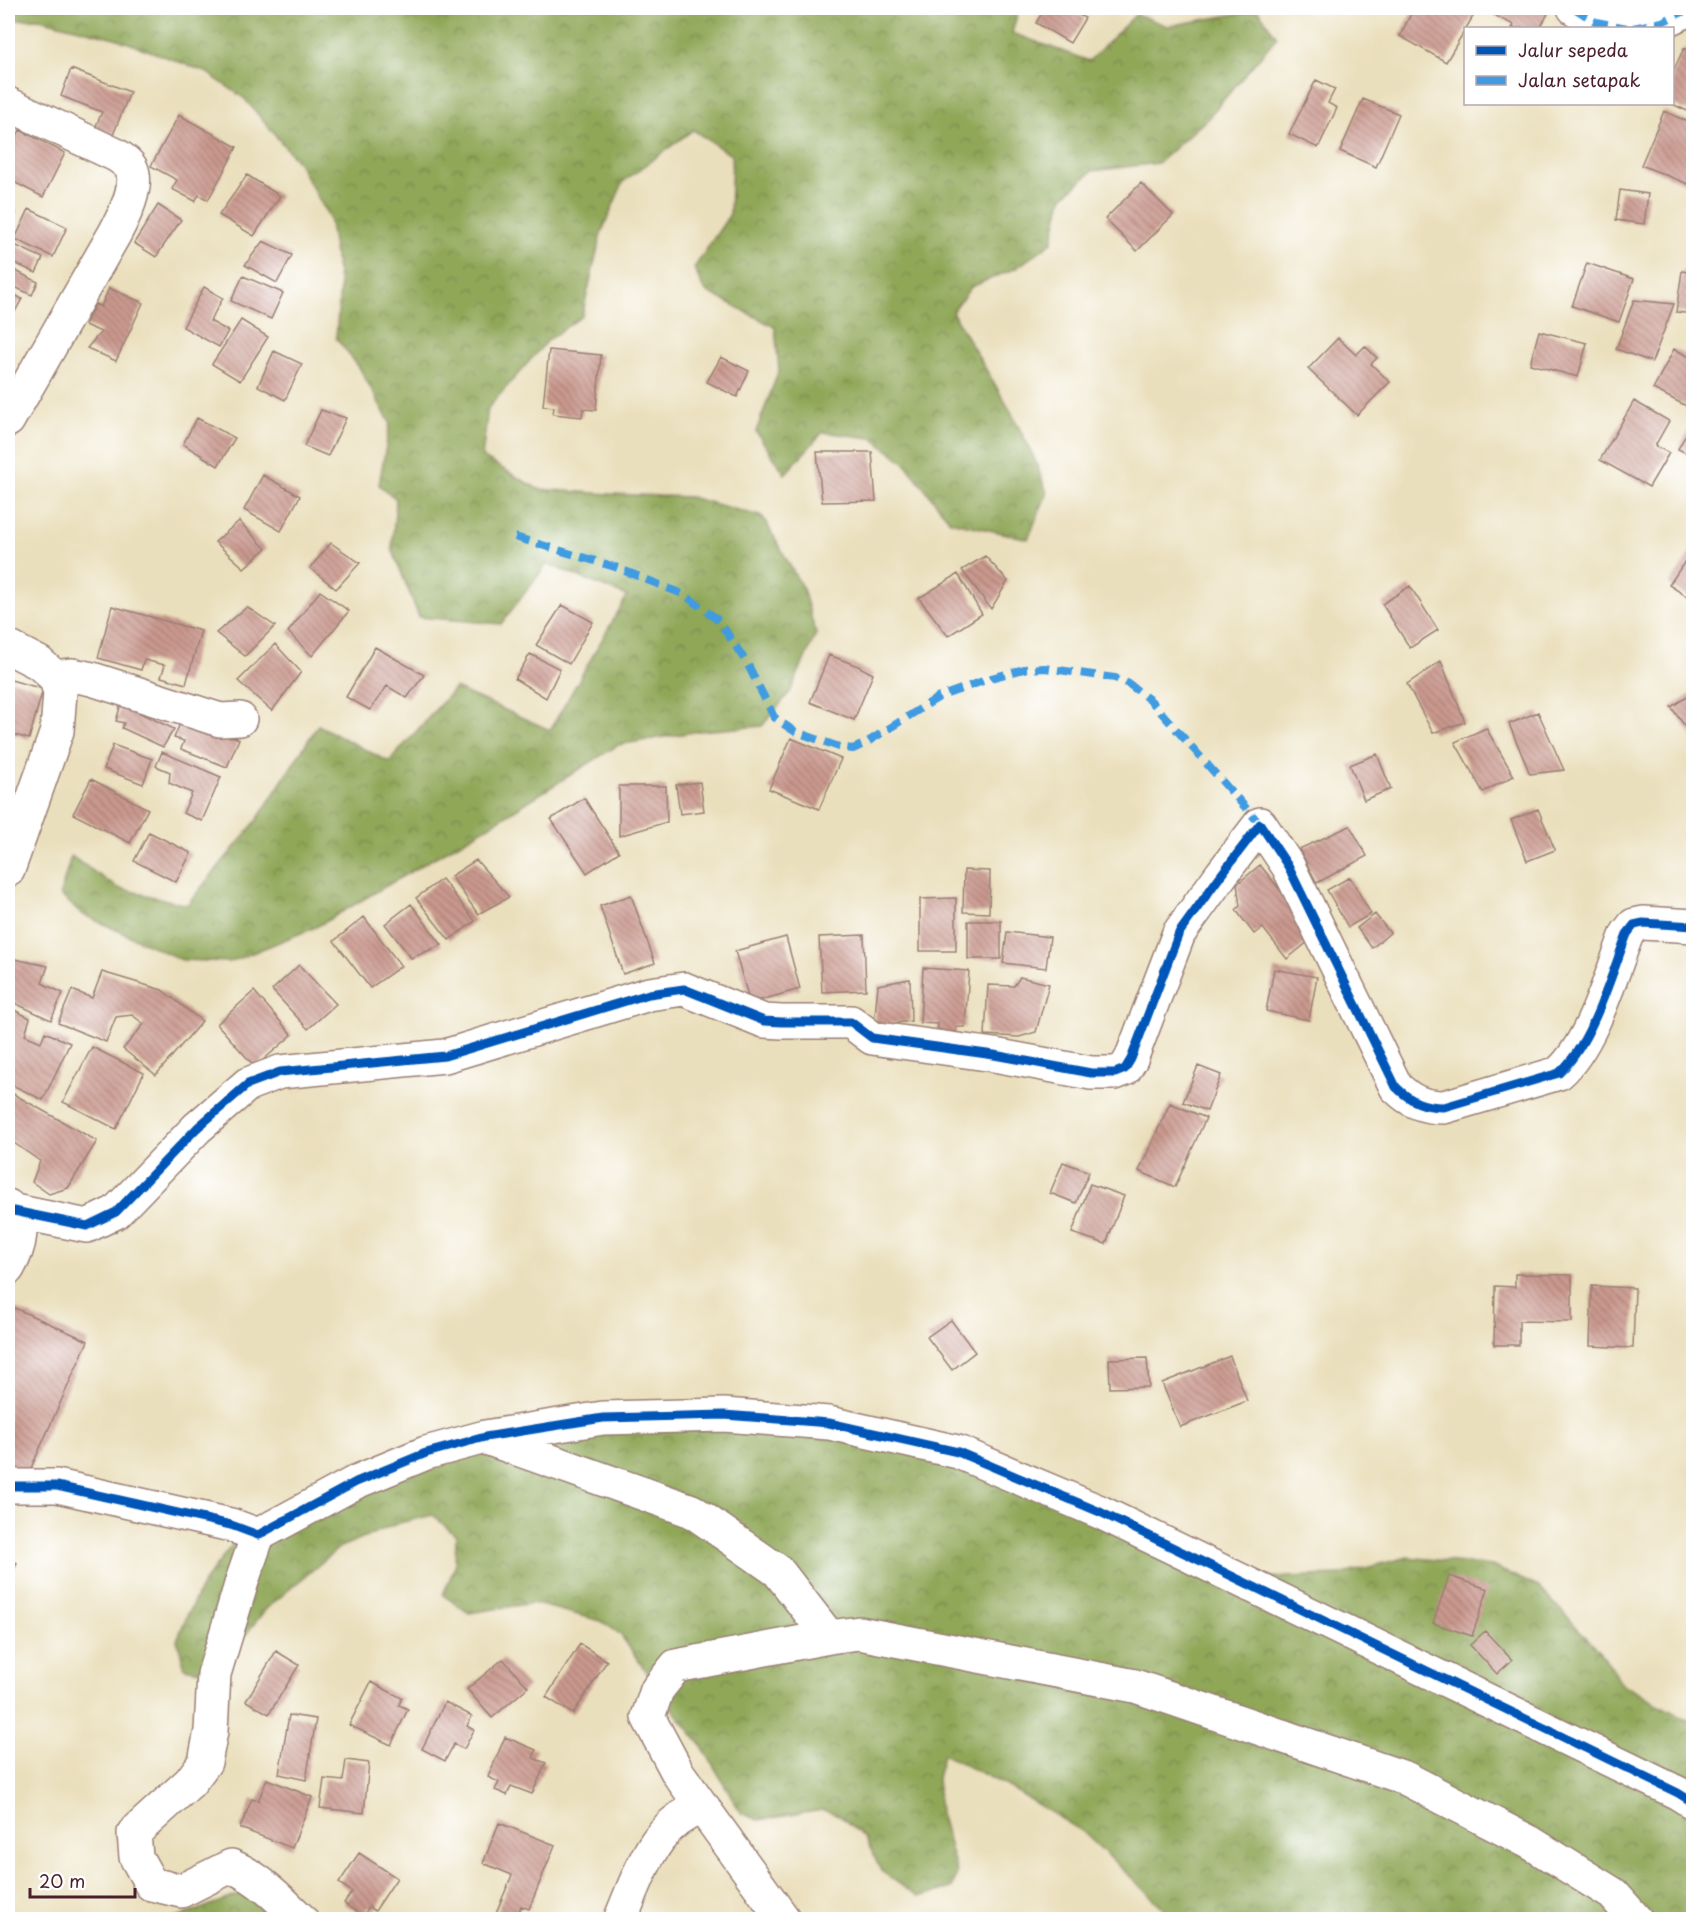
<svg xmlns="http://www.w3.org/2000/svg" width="1701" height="1927" font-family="'Playpen Sans',sans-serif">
	<defs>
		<pattern id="forest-crowns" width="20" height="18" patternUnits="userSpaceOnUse" patternTransform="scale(1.5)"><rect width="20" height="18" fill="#90a759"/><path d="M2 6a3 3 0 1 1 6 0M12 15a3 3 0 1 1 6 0" fill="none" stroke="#78874a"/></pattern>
		<pattern id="building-back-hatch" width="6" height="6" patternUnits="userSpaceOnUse" patternTransform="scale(1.5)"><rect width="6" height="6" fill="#ca998e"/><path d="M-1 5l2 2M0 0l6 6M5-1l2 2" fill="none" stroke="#a67c74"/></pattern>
	</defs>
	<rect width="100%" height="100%" fill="#fff"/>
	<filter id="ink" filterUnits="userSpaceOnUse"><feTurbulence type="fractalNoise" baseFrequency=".0167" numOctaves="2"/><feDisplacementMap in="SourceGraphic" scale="12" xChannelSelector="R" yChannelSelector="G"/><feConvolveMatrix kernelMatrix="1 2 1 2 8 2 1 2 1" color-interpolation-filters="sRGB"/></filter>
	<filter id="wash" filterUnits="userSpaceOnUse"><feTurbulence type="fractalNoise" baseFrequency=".008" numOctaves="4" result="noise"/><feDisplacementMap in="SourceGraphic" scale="24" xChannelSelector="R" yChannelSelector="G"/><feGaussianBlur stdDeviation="1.35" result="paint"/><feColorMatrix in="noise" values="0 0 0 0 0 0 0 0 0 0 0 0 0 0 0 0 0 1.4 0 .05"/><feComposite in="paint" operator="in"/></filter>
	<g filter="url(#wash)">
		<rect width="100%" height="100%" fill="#eadfbc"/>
		<path fill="url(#forest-crowns)" stroke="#6d6342" stroke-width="1.5" d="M8,8H1019L1012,33L1089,61L1136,14L1168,26L1258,10L1277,37L1208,118L1158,163L1092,171L1062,198L1052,242L1016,268L971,287L952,312L1010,410L1033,455L1047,493L1028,539L950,521L904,462L872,438L823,432L785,474L756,432L779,370L775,327L704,290L694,268L730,214L732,156L693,130L623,182L601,234L582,316L548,340L488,408L482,457L538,489L609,494L690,497L763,517L803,589L816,634L790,692L762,726L699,731L618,745L492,824L316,927L230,962L182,960L84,915L60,895L71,856L118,888L187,905L257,820L318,725L389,762L455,688L550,730L627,596L547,564L501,624L419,617L392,549L396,499L379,485L390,423L359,367L336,338L340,287L329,217L297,161L245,99L206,72L115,38L39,19L8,20Z
			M850,1415L1259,1578L1339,1575L1408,1557L1492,1566L1539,1587L1604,1656L1622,1684L1685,1719L1693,1721V1919H1175L1082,1831L1007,1786L943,1754L937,1778L940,1813L957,1873L952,1888L918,1897L881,1871L866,1839L839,1815L823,1810L758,1820L741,1813L702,1746L673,1710L620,1634L601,1621L533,1603L469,1613L443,1595L455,1566L456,1536L433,1515L399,1523L340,1547L266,1609L214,1674L185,1668L177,1640L189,1611L204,1582L251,1520L415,1448Z
			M264,1885L281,1888L322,1919L171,1920Z"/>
		<g id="blocks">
			<path fill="url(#building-back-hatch)" d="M1045,8H1065L1085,18L1070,43L1036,23Z
				M1414,8H1478L1446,62L1400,36Z
				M1493,8H1551L1540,28H1512L1514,25L1490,13Z
				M1684,48L1694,53V114L1672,104V74Z
				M71,69L130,92L113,135L95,128L102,112L61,96Z
				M1316,80L1335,89L1328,103L1337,108L1318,148L1289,134Z
				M1363,99L1399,114L1376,167L1340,151Z
				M1664,111L1693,124L1689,135L1694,137V173L1688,184L1641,165Z
				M179,115L237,147L208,200L199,195L195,201L172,189L177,180L151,166Z
				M20,130L65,153L43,197L8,179V154Z
				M247,175L280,196L254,236L219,215Z
				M1141,183L1173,215L1137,251L1105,219Z
				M1620,190L1648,194L1644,224L1616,220Z
				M158,205L181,220L156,257L134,243Z
				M8,208L16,213L8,227Z
				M29,209L67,227L53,257L15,239Z
				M263,241L292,255L277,283L245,265Z
				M10,243L43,258L36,273L8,260V249Z
				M1587,263L1634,279L1619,322L1572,306Z
				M8,267L38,282L32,295L8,284Z
				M1682,271L1694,273V314L1676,312Z
				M243,276L283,293L271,319L231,301Z
				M204,287L223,298L210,321L228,331L219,347L183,327Z
				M109,288L143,303L116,361L87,348L101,332L85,325L95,304L101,307Z
				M8,291L22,299L8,324Z
				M1634,300L1674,304L1652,362L1616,349Z
				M241,320L268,337L240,381L212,364Z
				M1539,331L1587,343L1578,377L1530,364Z
				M1338,338L1356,355L1365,346L1377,358L1371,364L1390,382L1357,415L1308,369Z
				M1674,349L1694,359V410L1653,389Z
				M549,350L601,355L596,410L583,409L582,417L553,414L554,407L543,406Z
				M274,351L302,364L285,400L258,386Z
				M721,357L749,371L737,397L707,382Z
				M1634,401L1669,421L1655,446L1669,453L1649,487L1600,460Z
				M321,410L346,418L328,456L304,446Z
				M197,418L235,438L218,466L183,444Z
				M1694,420V457L1678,449Z
				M817,452H872L876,501L822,502Z
				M263,475L300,496L281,531L244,510Z
				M239,521L266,549L244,568L215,542Z
				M331,543L360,563L336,589L310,568Z
				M1694,548V601L1669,585Z
				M985,556L1008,581L991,609L962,570Z
				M958,574L982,614L948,636L919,598Z
				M1410,586L1438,630L1410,648L1382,604Z
				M320,591L349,611L312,656L288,632Z
				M562,605L593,622L569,664L536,645Z
				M112,606L201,631L186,684L161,677L165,665L144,660L141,670L98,658Z
				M247,607L275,626L245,656L216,633Z
				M275,644L301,672L272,711L238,681Z
				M375,647L424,675L407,698L387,686L370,710L346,697Z
				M530,654L560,669L546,698L515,679Z
				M829,655L858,666L873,674L854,720L810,702Z
				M1441,661L1465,722L1433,733L1407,684Z
				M11,680L43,689L29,739L8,733V690Z
				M1694,692V739L1671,707Z
				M121,704L174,729L163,747L122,728L124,723L116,721Z
				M1538,712L1564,770L1530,774L1509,724Z
				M183,716L239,739L227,767L181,749L184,741L174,738Z
				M1486,728L1514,776L1483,792L1455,742Z
				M791,738L841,759L819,809L769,789Z
				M113,745L152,759L143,784L104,769Z
				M162,752L221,777L202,821L183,813L192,793L169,783L170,772L156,766Z
				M1377,754L1391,789L1364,800L1350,765Z
				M91,779L148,809L130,843L73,814Z
				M700,782L704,811L680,814L676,785Z
				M619,786H666L667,822L619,836Z
				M584,798L619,852L587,873L551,819Z
				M1538,809L1555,850L1527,861L1511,820Z
				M1350,826L1367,856L1317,883L1299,849Z
				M149,832L191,853L176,882L134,861Z
				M476,860L509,897L478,914L451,876Z
				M1260,865L1311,928L1310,940L1287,959L1263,928L1254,934L1236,910L1240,906L1237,884Z
				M964,870L990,871L989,913L963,912Z
				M1350,877L1371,914L1348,927L1327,890Z
				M442,879L475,921L449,940L416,898Z
				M631,895L655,963L623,974L600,906Z
				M956,898V951H920V899Z
				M411,904L442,945L411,958L385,924Z
				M1375,914L1390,933L1372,948L1357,928Z
				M364,917L401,966L370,988L334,941Z
				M968,921H1001V959H968Z
				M1007,932L1050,937L1046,968L1003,963Z
				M864,935L866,990L822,992L819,937Z
				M786,937L800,989L750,1003L735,951Z
				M10,958L48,966L42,983L63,993L51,1020L8,1000V963Z
				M299,965L336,1004L308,1029L272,990Z
				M923,968L969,971L965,1027H956V1038L937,1036L938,1024L920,1023Z
				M1274,969L1317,977L1309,1020L1266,1011Z
				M102,972L162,990L202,1021L156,1075L123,1049L144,1024L132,1015L116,1017L106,1042L58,1023L72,990L92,998Z
				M1020,977L1049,984L1036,1032L1019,1037L985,1035L988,985L1014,986Z
				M910,979L911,1021L874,1026L878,985Z
				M254,991L292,1035L255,1067L217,1024Z
				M8,1007L30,1018L25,1035L41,1042L45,1032L70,1043L43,1100L8,1083Z
				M92,1047L144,1073L116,1129L63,1102Z
				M1198,1066L1221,1075L1207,1111L1183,1102Z
				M8,1091L97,1141L68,1188L49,1194L32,1182L40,1161L11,1141L8,1146Z
				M1170,1103L1206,1118L1175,1187L1139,1171Z
				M1063,1162L1089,1172L1076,1203L1050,1193Z
				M1090,1184L1124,1196L1106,1244L1072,1233Z
				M1515,1274L1572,1275V1322L1519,1321V1345H1494L1495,1286L1515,1287Z
				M1592,1286L1635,1288L1633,1348L1590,1346Z
				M8,1305L88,1341L27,1477L8,1468Z
				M951,1320L975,1352L952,1370L927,1337Z
				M1230,1356L1247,1401L1180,1427L1162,1383Z
				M1147,1358L1149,1387L1110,1388L1109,1359Z
				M8,1558L17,1563L8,1582Z
				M1449,1576L1488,1589L1472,1636L1433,1623Z
				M1485,1631L1512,1660L1497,1674L1470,1645Z
				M580,1644L607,1661L573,1714L546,1697Z
				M276,1651L299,1665L269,1714L246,1701Z
				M503,1659L528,1687L492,1718L467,1689Z
				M371,1682L402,1698L399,1705L408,1709L391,1745L349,1725Z
				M445,1702L472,1716L467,1726L474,1730L464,1749L454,1744L445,1761L422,1749Z
				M289,1715L316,1719L306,1780L279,1774Z
				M505,1737L536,1750L533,1758L546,1763L532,1794L511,1786L507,1795L495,1790L499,1782L488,1777Z
				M346,1760L369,1763L364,1813L320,1808L324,1779L343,1781Z
				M267,1779L312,1797L292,1848L240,1828L252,1799L258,1801Z
				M499,1823L555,1845L529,1909L521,1906L516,1920L494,1918L512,1875L483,1863Z
				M359,1853L397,1878L375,1911L369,1907L363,1916L344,1903L352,1892L339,1883Z"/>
		</g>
	</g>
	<g filter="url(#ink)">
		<use href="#blocks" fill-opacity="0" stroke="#9a7f74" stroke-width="1.5"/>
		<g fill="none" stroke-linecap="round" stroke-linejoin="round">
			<g stroke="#9a7f74" stroke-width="36">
				<path id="street" d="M1574,8L1596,22L1627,28
					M1633,28L1662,22L1691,8
					M8,104L116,155C121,158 128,163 131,168C140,185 123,218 115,233L8,420
					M8,647L39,663L55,677L60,692L57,731L8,870
					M55,677L72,675L92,679L220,720L240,719
					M8,1206C28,1222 19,1249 8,1268
					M14,1211L87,1226L116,1212L197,1128L248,1084L280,1072L445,1056L649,994L684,989L764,1021L782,1022H851L872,1038L994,1055L1091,1073H1115L1125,1069L1131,1059L1179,933L1221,875L1260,824L1288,866L1396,1087C1411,1102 1424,1107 1444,1107L1559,1073C1592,1044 1611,975 1627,934L1634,925L1643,923L1694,926
					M489,1439L692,1511L778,1571L829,1637
					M8,1486H57L231,1525L258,1535L356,1482L426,1453L485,1437L603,1418L724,1415L829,1423L958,1452L1100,1512L1678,1793L1694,1803
					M258,1535L243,1578L214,1674L211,1731L205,1762L190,1782L134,1833L136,1857L151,1884L181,1891L231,1866C258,1877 281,1900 301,1920
					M620,1920C636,1884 650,1833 687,1814C692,1811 699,1810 704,1808
					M784,1920L678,1773L648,1717L657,1690L676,1666L829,1637L859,1633L1135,1686L1405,1778L1531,1843L1613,1894L1636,1920"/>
			</g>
			<use href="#street" stroke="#fff" stroke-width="33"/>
			<path stroke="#409be1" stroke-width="8" stroke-dasharray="15 8" stroke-linecap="butt" d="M1574,8L1596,22L1627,28
				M1633,28L1662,22L1691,8
				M515,537L615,567L685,595L719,621L748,665L774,717L782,723L794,731L839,747L853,749L866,743L939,697L991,678L1024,669L1045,668L1115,678L1129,684L1151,701L1260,824"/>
			<g stroke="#fff" stroke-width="13">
				<path id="cycleway" d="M14,1211L87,1226L116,1212L197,1128L248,1084L280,1072L445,1056L649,994L684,989L764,1021L782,1022H851L872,1038L994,1055L1091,1073H1115L1125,1069L1131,1059L1179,933L1221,875L1260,824L1288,866L1396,1087C1411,1102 1424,1107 1444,1107L1559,1073C1592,1044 1611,975 1627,934L1634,925L1643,923L1694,926
					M8,1486H57L231,1525L258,1535L356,1482L426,1453L485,1437L603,1418L724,1415L829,1423L958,1452L1100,1512L1678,1793L1694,1803"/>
			</g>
			<use href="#cycleway" stroke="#0057b8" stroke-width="9"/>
		</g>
	</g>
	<rect width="1701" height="1927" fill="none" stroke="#fff" stroke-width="30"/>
	<rect x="1464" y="27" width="210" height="78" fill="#ffffff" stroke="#b7a5aa" stroke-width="1.5"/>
	<rect x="1476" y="46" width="30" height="9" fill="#0057b8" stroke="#b7a5aa" stroke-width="1.5"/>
	<text x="1518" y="57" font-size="18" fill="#4a1f2b">Jalur sepeda</text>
	<rect x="1476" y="76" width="30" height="9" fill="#409be1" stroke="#b7a5aa" stroke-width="1.5"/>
	<text x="1518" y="87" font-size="18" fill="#4a1f2b">Jalan setapak</text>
	<path d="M30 1888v9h105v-9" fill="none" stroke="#4a1f2b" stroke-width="3"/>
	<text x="39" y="1888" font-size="18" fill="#4a1f2b" stroke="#ffffff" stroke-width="4.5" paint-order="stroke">20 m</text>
</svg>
